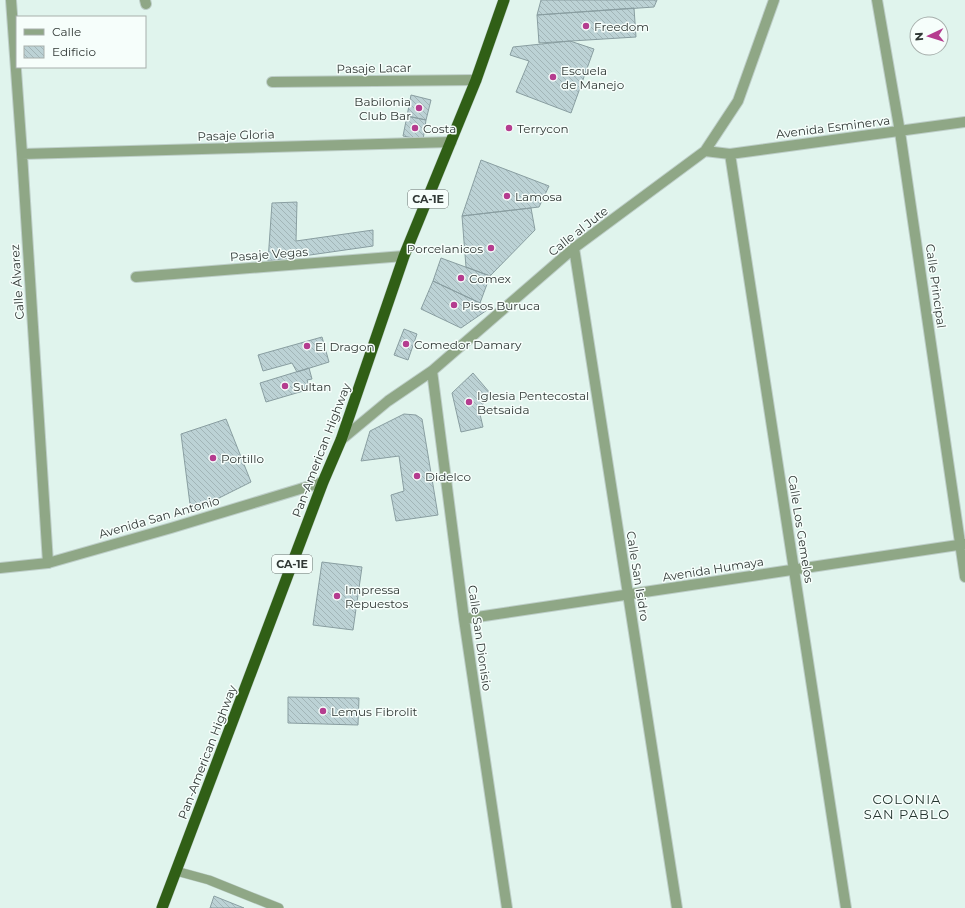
<svg xmlns="http://www.w3.org/2000/svg" width="965" height="908" font-family="Montserrat,sans-serif">
	<defs>
		<pattern id="building-back-hatch" width="6" height="6" patternUnits="userSpaceOnUse"><rect width="6" height="6" fill="#bcd2d5"/><path d="M-1 5l2 2M0 0l6 6M5-1l2 2" fill="none" stroke="#a2b5b7"/></pattern>
	</defs>
	<rect width="100%" height="100%" fill="#e0f4ed"/>
	<path fill="url(#building-back-hatch)" stroke="#899ea1" d="M541,0H657L654,7L537,15Z
		M634,8L636,37L539,43L537,15Z
		M570,41L594,49L571,113L516,92L529,61L510,55L513,47Z
		M411,95L431,100L426,120L407,116Z
		M407,116L426,120L423,140L403,136Z
		M481,160L549,186L539,207L462,216Z
		M297,202L296,241L373,230V246L268,261L272,203Z
		M531,208L535,230L490,276L466,267L462,216Z
		M441,258L490,276L480,303L433,281Z
		M433,281L480,303L490,308L461,328L421,309Z
		M404,329L417,334L408,360L394,355Z
		M322,337L329,362L297,372L292,363L263,371L258,355Z
		M309,368L312,379L307,380L310,389L266,402L260,383Z
		M473,373L490,393L479,410L483,427L461,432L452,393Z
		M404,414L416,415L422,419L438,515L396,521L391,495L404,491L399,456L361,461L370,431Z
		M226,419L251,482L191,512L181,434Z
		M322,562L362,567L353,630L313,625Z
		M288,697L359,698L358,725L288,723Z
		M214,896L244,908H210Z"/>
	<g fill="none" stroke-linecap="round" stroke-linejoin="round">
		<g stroke="#bdcec8" stroke-width="10">
			<path id="service" d="M176,871L209,880L279,908"/>
		</g>
		<g stroke="#bdcec8" stroke-width="12">
			<path id="minor" d="M11,0L22,154L48,563
				M145,0L146,4
				M877,0L900,132L965,577
				M272,82L476,80
				M705,151L730,154L965,122
				M22,154L451,142
				M730,154L846,908
				M574,248L677,908
				M136,277L404,256
				M432,371L464,619L507,908
				M341,440L388,401L432,371L574,248L705,151L738,101L774,0
				M464,619L965,544"/>
		</g>
		<g stroke="#bdcec8" stroke-width="12">
			<path id="tertiary" d="M0,568L48,563L171,528L323,482"/>
		</g>
		<g stroke="#bdcec8" stroke-width="12">
			<path id="trunk" d="M162,908L323,482L341,440L404,256L476,80L504,0"/>
		</g>
		<use href="#service" stroke="#8fa786" stroke-width="9"/>
		<use href="#minor" stroke="#8fa786" stroke-width="10"/>
		<use href="#tertiary" stroke="#8fa786" stroke-width="10"/>
		<use href="#trunk" stroke="#305f16" stroke-width="11"/>
	</g>
	<g fill="#b53c8f" stroke="#f6fefb" stroke-width="1.5">
		<circle cx="586" cy="26" r="4"/>
		<circle cx="553" cy="77" r="4"/>
		<circle cx="419" cy="108" r="4"/>
		<circle cx="415" cy="128" r="4"/>
		<circle cx="509" cy="128" r="4"/>
		<circle cx="507" cy="196" r="4"/>
		<circle cx="491" cy="248" r="4"/>
		<circle cx="461" cy="278" r="4"/>
		<circle cx="454" cy="305" r="4"/>
		<circle cx="406" cy="344" r="4"/>
		<circle cx="307" cy="346" r="4"/>
		<circle cx="285" cy="386" r="4"/>
		<circle cx="469" cy="402" r="4"/>
		<circle cx="213" cy="458" r="4"/>
		<circle cx="417" cy="476" r="4"/>
		<circle cx="337" cy="596" r="4"/>
		<circle cx="323" cy="711" r="4"/>
	</g>
	<g text-anchor="middle" dominant-baseline="central" stroke-width="3" stroke-linejoin="round" paint-order="stroke">
		<g fill="#f6fefb" stroke="#6b7370" stroke-width="1">
			<rect x="408" y="190" width="40" height="18" rx="3"/>
			<rect x="272" y="555" width="40" height="18" rx="3"/>
		</g>
		<g font-size="11" font-weight="bold" fill="#303835">
			<text x="428" y="199">CA-1E</text>
			<text x="292" y="564">CA-1E</text>
		</g>
		<g font-size="12" fill="#303835" stroke="#f6fefb" text-anchor="start">
			<text x="594" y="26">Freedom</text>
			<text x="561" y="70">Escuela<tspan x="561" dy="14">de Manejo</tspan></text>
			<text x="411" y="101" text-anchor="end">Babilonia<tspan x="411" dy="14">Club Bar</tspan></text>
			<text x="423" y="128">Costa</text>
			<text x="517" y="128">Terrycon</text>
			<text x="515" y="196">Lamosa</text>
			<text x="483" y="248" text-anchor="end">Porcelanicos</text>
			<text x="469" y="278">Comex</text>
			<text x="462" y="305">Pisos Buruca</text>
			<text x="414" y="344">Comedor Damary</text>
			<text x="315" y="346">El Dragon</text>
			<text x="293" y="386">Sultan</text>
			<text x="477" y="395">Iglesia Pentecostal<tspan x="477" dy="14">Betsaida</tspan></text>
			<text x="221" y="458">Portillo</text>
			<text x="425" y="476">Didelco</text>
			<text x="345" y="589">Impressa<tspan x="345" dy="14">Repuestos</tspan></text>
			<text x="331" y="711">Lemus Fibrolit</text>
		</g>
		<g font-size="12" fill="#303835" stroke="#f6fefb">
			<text transform="translate(374 68) rotate(-1)">Pasaje Lacar</text>
			<text transform="translate(833 127) rotate(-7)">Avenida Esminerva</text>
			<text transform="translate(236 135) rotate(-2)">Pasaje Gloria</text>
			<text transform="translate(578 231) rotate(-38)">Calle al Jute</text>
			<text transform="translate(269 254) rotate(-4)">Pasaje Vegas</text>
			<text transform="translate(17 282) rotate(-94)">Calle Álvarez</text>
			<text transform="translate(936 286) rotate(82)">Calle Principal</text>
			<text transform="translate(321 450) rotate(-69)">Pan-American Highway</text>
			<text transform="translate(159 517) rotate(-16)">Avenida San Antonio</text>
			<text transform="translate(801 529) rotate(81)">Calle Los Gemelos</text>
			<text transform="translate(713 569) rotate(-9)">Avenida Humaya</text>
			<text transform="translate(638 576) rotate(81)">Calle San Isidro</text>
			<text transform="translate(480 638) rotate(82)">Calle San Dionisio</text>
			<text transform="translate(207 752) rotate(-69)">Pan-American Highway</text>
		</g>
		<g font-size="13" letter-spacing="1" fill="#253630" stroke="#f6fefb">
			<text x="907" y="799">COLONIA<tspan x="907" dy="15">SAN PABLO</tspan></text>
		</g>
	</g>
	<rect x="16" y="16" width="130" height="52" fill="#f6fefb" stroke="#a7afac"/>
	<rect x="24" y="29" width="20" height="6" fill="#8fa786" stroke="#a7afac"/>
	<text x="52" y="36" font-size="12" fill="#303835">Calle</text>
	<rect x="24" y="46" width="20" height="12" fill="url(#building-back-hatch)" stroke="#a7afac"/>
	<text x="52" y="56" font-size="12" fill="#303835">Edificio</text>
	<g transform="translate(929 36) rotate(266)"><circle r="19" fill="#f6fefb" stroke="#a7afac"/>
	<path d="M0-3L7 15L0 10L-7 15Z" fill="#b53c8f"/>
	<text y="-6" font-size="11" font-weight="bold" text-anchor="middle" fill="#303835">N</text>
	</g>
</svg>
